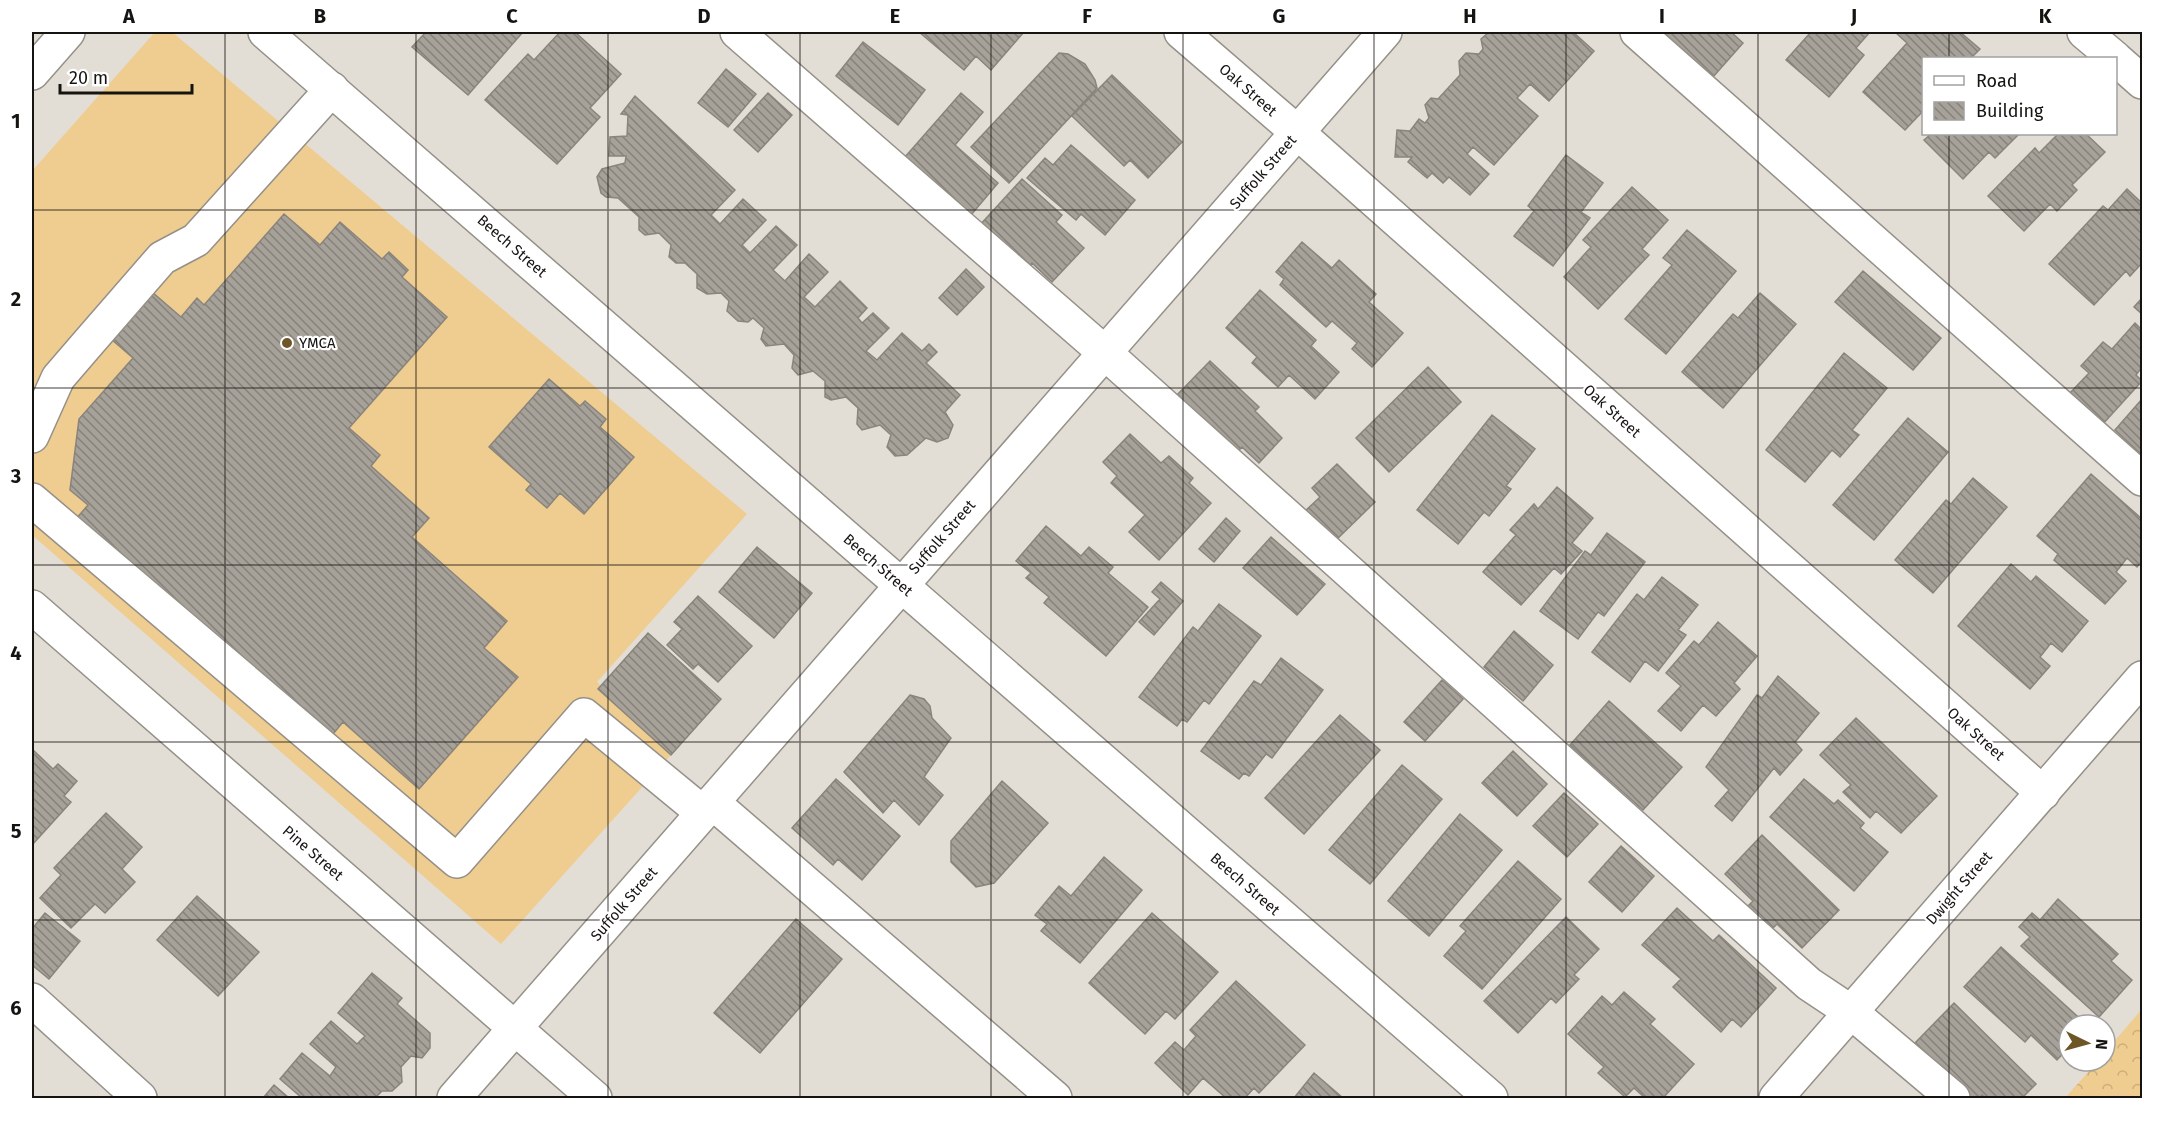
<svg xmlns="http://www.w3.org/2000/svg" width="2174" height="1130" font-family="'Fira Sans',sans-serif">
	<defs>
		<pattern id="park-crowns" width="20" height="18" patternUnits="userSpaceOnUse" patternTransform="scale(1.5)"><rect width="20" height="18" fill="#efcc8f"/><path d="M2 6a3 3 0 1 1 6 0M12 15a3 3 0 1 1 6 0" fill="none" stroke="#ccae7a"/></pattern>
		<pattern id="building-back-hatch" width="6" height="6" patternUnits="userSpaceOnUse" patternTransform="scale(1.5)"><rect width="6" height="6" fill="#a6a199"/><path d="M-1 5l2 2M0 0l6 6M5-1l2 2" fill="none" stroke="#86827b"/></pattern>
	</defs>
	<rect width="100%" height="100%" fill="#e3ded5"/>
	<path fill="url(#park-crowns)" d="M2142,1009V1098H2065L2098,1061H2105V1052Z"/>
	<path fill="#efcc8f" d="M155,32H172L747,514L597,682L671,755L501,944L32,535V171Z"/>
	<path fill="url(#building-back-hatch)" stroke="#89847c" stroke-width="1.5" d="M426,32H523L468,95L412,47Z
		M560,32H575L621,74L590,108L600,117L557,164L485,100L528,54L534,60Z
		M919,32H1024L991,70L976,56L964,70Z
		M1499,32H1573L1594,51L1549,101L1530,84L1517,98L1538,116L1494,165L1473,147L1467,154L1489,174L1470,195L1449,177L1443,183L1432,173L1427,178L1408,162L1412,157H1395L1397,130L1410,131L1419,119L1425,123L1429,118L1425,105L1431,98L1438,99L1460,75L1459,61L1466,53L1479,54L1483,49L1481,39L1488,33Z
		M1662,32H1731L1743,43L1713,77Z
		M1811,32H1870L1856,48L1864,55L1829,97L1786,60Z
		M1895,32H1960L1980,49L1971,58H1924V110L1905,130L1863,92L1907,43Z
		M863,42L925,90L898,125L836,76Z
		M1059,53L1068,54L1085,64L1095,80L1097,88L1009,183L971,147Z
		M726,69L756,94L728,127L698,103Z
		M1112,75L1182,142L1148,178L1130,160L1124,166L1072,116Z
		M768,93L792,115L758,152L734,130Z
		M961,93L983,112L955,145L998,183L971,215L905,157Z
		M635,96L735,190L711,215L720,224L743,199L766,220L742,245L750,253L776,226L797,245L773,270L785,281L809,254L828,272L804,297L815,307L840,281L867,308L858,318L862,323L873,313L889,328L866,351L877,360L902,333L922,351L929,344L937,352L926,363L960,395L945,412L953,425L948,438L937,442L926,438L907,455L895,456L887,447L891,435L880,425L862,430L857,424L858,408L846,397L831,400L825,397V381L813,371L798,375L792,368L794,355L784,344L766,346L761,339L764,328L753,318L748,322L738,321L727,311L729,301L721,293L707,294L697,288V274L685,263H676L669,257L671,245L659,233L645,235L639,230V217L618,198L606,197L601,193L597,177L602,169L625,163L626,156H609L610,137L627,136L628,115L621,114Z
		M1931,134H2019L1995,158L1989,152L1963,179L1924,140Z
		M2058,134H2086L2105,152L2072,185L2077,190L2057,211L2050,204L2024,231L1988,196L2035,148L2039,153Z
		M1071,145L1135,200L1105,235L1081,214L1076,220L1027,178L1045,158L1053,165Z
		M1566,155L1603,183L1581,212L1590,218L1553,266L1514,236L1534,211L1528,206Z
		M1022,179L1062,215L1056,222L1084,248L1052,282L1032,263L1026,269L979,226Z
		M1632,187L1668,220L1642,249L1649,255L1598,309L1564,277L1591,247L1583,240Z
		M2127,189L2142,203V263L2130,276L2126,271L2094,305L2049,264L2103,206L2108,210Z
		M284,214L320,245L340,222L382,259L389,252L408,270L402,277L447,317L349,428L380,455L371,466L429,518L412,537L507,621L484,648L518,677L419,789L343,722L333,734L304,708L298,715L76,519L88,505L70,490L79,419L133,358L111,339L152,292L181,317L197,298L204,305Z
		M1687,230L1736,271L1666,354L1625,319L1672,265L1663,258Z
		M1302,242L1332,268L1339,260L1376,294L1369,302L1403,333L1372,367L1352,349L1357,343L1332,321L1326,327L1280,285L1284,279L1276,272Z
		M966,269L984,287L957,315L939,298Z
		M1863,271L1941,338L1913,370L1835,302Z
		M1260,290L1316,340L1311,346L1339,372L1315,399L1289,375L1278,387L1252,363L1257,357L1226,328Z
		M1760,293L1796,324L1723,408L1682,372L1733,314L1738,318Z
		M2142,298V314L2134,307Z
		M2135,323L2142,330V367L2136,375L2142,381L2102,425L2069,394L2089,373L2081,366L2103,342L2112,349Z
		M1844,353L1887,388L1852,430L1859,435L1840,457L1832,450L1805,482L1766,450Z
		M1210,361L1259,407L1255,411L1282,438L1259,463L1242,447L1231,459L1175,397Z
		M1428,367L1461,402L1389,472L1356,438Z
		M549,379L580,406L585,401L606,419L600,427L634,457L584,514L560,493L547,508L526,490L531,484L489,447Z
		M2142,399V455L2115,430Z
		M1492,415L1535,449L1506,486L1511,489L1489,516L1484,512L1458,544L1417,510Z
		M1908,418L1948,452L1874,540L1833,505Z
		M1130,434L1161,463L1169,456L1193,478L1189,483L1211,503L1159,560L1129,532L1145,515L1111,483L1117,476L1103,462Z
		M1337,464L1375,502L1332,544L1302,514L1320,497L1312,488Z
		M2091,474L2142,519V561L2137,567L2127,558L2116,572L2126,581L2105,604L2054,560L2058,554L2037,536Z
		M1973,478L2007,507L1933,593L1895,560L1946,500L1951,504Z
		M1557,487L1593,518L1572,543L1582,551L1561,574L1554,568L1521,605L1483,572L1516,535L1510,530L1534,504L1538,509Z
		M1226,518L1240,531L1214,562L1199,549Z
		M1046,526L1081,556L1089,547L1113,567L1108,573L1148,607L1106,656L1044,603L1049,597L1026,578L1031,573L1016,561Z
		M1607,533L1645,562L1604,616L1598,612L1578,639L1540,611L1585,551L1591,555Z
		M1271,537L1325,584L1297,615L1243,568Z
		M757,547L812,593L774,638L719,592Z
		M2011,564L2031,582L2036,576L2088,621L2062,652L2051,643L2040,657L2050,666L2030,689L1958,626Z
		M1662,577L1698,605L1678,630L1686,635L1658,671L1645,661L1630,682L1592,652L1637,594L1644,600Z
		M1161,582L1183,601L1154,635L1139,622L1160,599L1152,592Z
		M698,596L752,646L718,682L698,664L693,669L667,645L682,629L674,622Z
		M1219,604L1261,636L1209,704L1204,700L1187,722L1182,719L1177,726L1139,697L1193,627L1198,631Z
		M1718,622L1757,656L1734,683L1740,689L1716,716L1703,705L1681,731L1658,711L1681,686L1666,673L1694,641L1699,645Z
		M1514,631L1553,665L1523,701L1484,667Z
		M648,633L721,699L671,755L598,689Z
		M1281,658L1323,690L1272,758L1266,754L1249,776L1244,773L1239,779L1201,751L1254,681L1261,685Z
		M1778,676L1819,713L1795,742L1802,750L1780,775L1774,768L1732,821L1715,806L1729,790L1706,767L1757,695L1762,698Z
		M1442,680L1463,699L1425,741L1404,722Z
		M910,695L924,699L930,706L932,718L951,738L924,777L943,795L919,825L894,800L883,813L844,772Z
		M1609,701L1682,767L1643,810L1570,745Z
		M1340,715L1380,750L1304,834L1265,798Z
		M1856,718L1937,796L1901,833L1876,811L1870,818L1843,792L1851,785L1820,755Z
		M32,749L53,769L58,764L77,781L64,796L71,802L32,845Z
		M1513,751L1547,784L1517,816L1482,783Z
		M1402,765L1442,799L1370,884L1329,850Z
		M836,779L900,836L862,880L838,859L833,865L792,828Z
		M1804,779L1834,804L1838,800L1864,823L1860,828L1888,852L1854,891L1770,817Z
		M1002,781L1048,823L994,883L976,887L951,862V841Z
		M1564,793L1598,824L1567,857L1533,826Z
		M106,813L142,847L122,869L135,882L105,913L95,904L71,928L40,898L61,875L54,868Z
		M1460,814L1502,850L1429,936L1388,901Z
		M1762,835L1839,910L1802,948L1777,924L1771,930L1747,907L1753,901L1725,874Z
		M1621,846L1654,876L1622,912L1589,882Z
		M1104,857L1142,890L1080,963L1041,931L1047,924L1035,915L1059,886L1071,896Z
		M1518,861L1561,899L1482,989L1444,956L1466,931L1460,926Z
		M197,896L259,952L218,996L157,940Z
		M2058,899L2118,954L2111,961L2132,980L2099,1017L2021,946L2030,937L2019,927L2032,913L2040,920Z
		M1677,908L1713,941L1719,935L1776,988L1741,1027L1732,1019L1721,1032L1673,987L1681,979L1642,945Z
		M45,913L80,941L49,979L32,965V929Z
		M1152,913L1218,972L1175,1019L1166,1011L1145,1034L1089,983Z
		M1566,917L1599,949L1574,975L1579,979L1556,1003L1551,998L1518,1033L1484,1001Z
		M796,919L842,959L760,1053L714,1013Z
		M2001,947L2087,1025H2069V1047L2057,1060L2031,1035L2025,1042L1964,987Z
		M372,973L402,998L397,1004L430,1033V1048L422,1058L411,1056L401,1067L402,1082L392,1091H382L375,1098H302L280,1079L302,1053L330,1076L336,1067L310,1044L331,1021L357,1044L365,1036L338,1013Z
		M1236,981L1305,1045L1259,1093L1254,1088L1245,1098H1226L1203,1078L1188,1095L1155,1063L1175,1042L1184,1050L1196,1036L1190,1030Z
		M1624,992L1655,1019L1650,1024L1694,1064L1663,1098H1645L1634,1088L1625,1097L1598,1073L1604,1067L1568,1034L1602,996L1612,1005Z
		M1954,1003L2036,1084L2022,1098H1985L1982,1095L1979,1098H1971L1915,1043Z
		M1314,1073L1343,1098H1294Z
		M274,1085L289,1098H263Z"/>
	<g fill="none" stroke-linecap="round" stroke-linejoin="round">
		<g stroke="#959088" stroke-width="36">
			<path id="minor" d="M737,32L1104,352L1809,984L1851,1012L1953,1098
				M1181,32L1297,132L2043,793
				M1637,32L2142,479
				M32,73L68,32
				M32,436L58,378L89,342L162,258L196,240L332,89
				M32,500L457,861L584,715L703,813
				M32,607L595,1098
				M712,802L1055,1098
				M32,1000L140,1098
				M454,1098L1385,32"/>
		</g>
		<g stroke="#959088" stroke-width="36">
			<path id="major" d="M265,32L1491,1098
				M2084,32L2115,58
				M2116,59L2142,82
				M1776,1098L2142,678"/>
		</g>
		<use href="#minor" stroke="#fff" stroke-width="33"/>
		<use href="#major" stroke="#fff" stroke-width="33"/>
	</g>
	<path fill="none" stroke="#161411" stroke-width="1.5" stroke-opacity="0.55" d="M225,32V1098M416,32V1098M608,32V1098M800,32V1098M991,32V1098M1183,32V1098M1374,32V1098M1566,32V1098M1758,32V1098M1949,32V58M1949,134V1098M32,210H2142M32,388H2142M32,565H2142M32,742H2142M32,920H2142"/>
	<circle fill="#6f5627" stroke="#fff" stroke-width="2" cx="287" cy="343" r="6"/>
	<g text-anchor="middle" dominant-baseline="central" stroke-width="4.5" stroke-linejoin="round" paint-order="stroke">
		<g font-size="15" fill="#161411" stroke="#fff">
			<text transform="translate(1248 90) rotate(41)">Oak Street</text>
			<text transform="translate(1263 172) rotate(-49)">Suffolk Street</text>
			<text transform="translate(512 246) rotate(41)">Beech Street</text>
			<text transform="translate(1612 411) rotate(42)">Oak Street</text>
			<text transform="translate(942 537) rotate(-49)">Suffolk Street</text>
			<text transform="translate(878 565) rotate(41)">Beech Street</text>
			<text transform="translate(1976 734) rotate(42)">Oak Street</text>
			<text transform="translate(313 853) rotate(41)">Pine Street</text>
			<text transform="translate(1245 884) rotate(41)">Beech Street</text>
			<text transform="translate(1959 888) rotate(-49)">Dwight Street</text>
			<text transform="translate(624 904) rotate(-49)">Suffolk Street</text>
		</g>
		<g font-size="15" fill="#161411" stroke="#fff" text-anchor="start">
			<text x="299" y="343">YMCA</text>
		</g>
	</g>
	<rect width="2174" height="1130" fill="none" stroke="#ffffff" stroke-width="66"/>
	<rect x="1922" y="57" width="195" height="78" fill="#ffffff" stroke="#a2a1a0" stroke-width="1.5"/>
	<rect x="1934" y="76" width="30" height="9" fill="#ffffff" stroke="#a2a1a0" stroke-width="1.5"/>
	<text x="1976" y="87" font-size="18" fill="#161411">Road</text>
	<rect x="1934" y="102" width="30" height="18" fill="url(#building-back-hatch)" stroke="#a2a1a0" stroke-width="1.5"/>
	<text x="1976" y="117" font-size="18" fill="#161411">Building</text>
	<g transform="translate(2087 1043) rotate(95)"><circle r="28" fill="#ffffff" stroke="#a2a1a0" stroke-width="1.5"/>
	<path d="M0-4.5L10 22L0 15L-10 22Z" fill="#6f5627"/>
	<text y="-9" font-size="16" font-weight="bold" text-anchor="middle" fill="#161411">N</text>
	</g>
	<path d="M60 84v9h132v-9" fill="none" stroke="#161411" stroke-width="3"/>
	<text x="69" y="84" font-size="18" fill="#161411" stroke="#ffffff" stroke-width="4.5" paint-order="stroke">20 m</text>
	<rect x="33" y="33" width="2108" height="1064" fill="none" stroke="#161411" stroke-width="2"/>
	<g font-size="20" text-anchor="middle" font-weight="bold" fill="#161411">
		<text x="129" y="23">A</text>
		<text x="320" y="23">B</text>
		<text x="512" y="23">C</text>
		<text x="704" y="23">D</text>
		<text x="895" y="23">E</text>
		<text x="1087" y="23">F</text>
		<text x="1279" y="23">G</text>
		<text x="1470" y="23">H</text>
		<text x="1662" y="23">I</text>
		<text x="1854" y="23">J</text>
		<text x="2045" y="23">K</text>
		<text x="16" y="128">1</text>
		<text x="16" y="306">2</text>
		<text x="16" y="483">3</text>
		<text x="16" y="660">4</text>
		<text x="16" y="838">5</text>
		<text x="16" y="1015">6</text>
	</g>
</svg>
